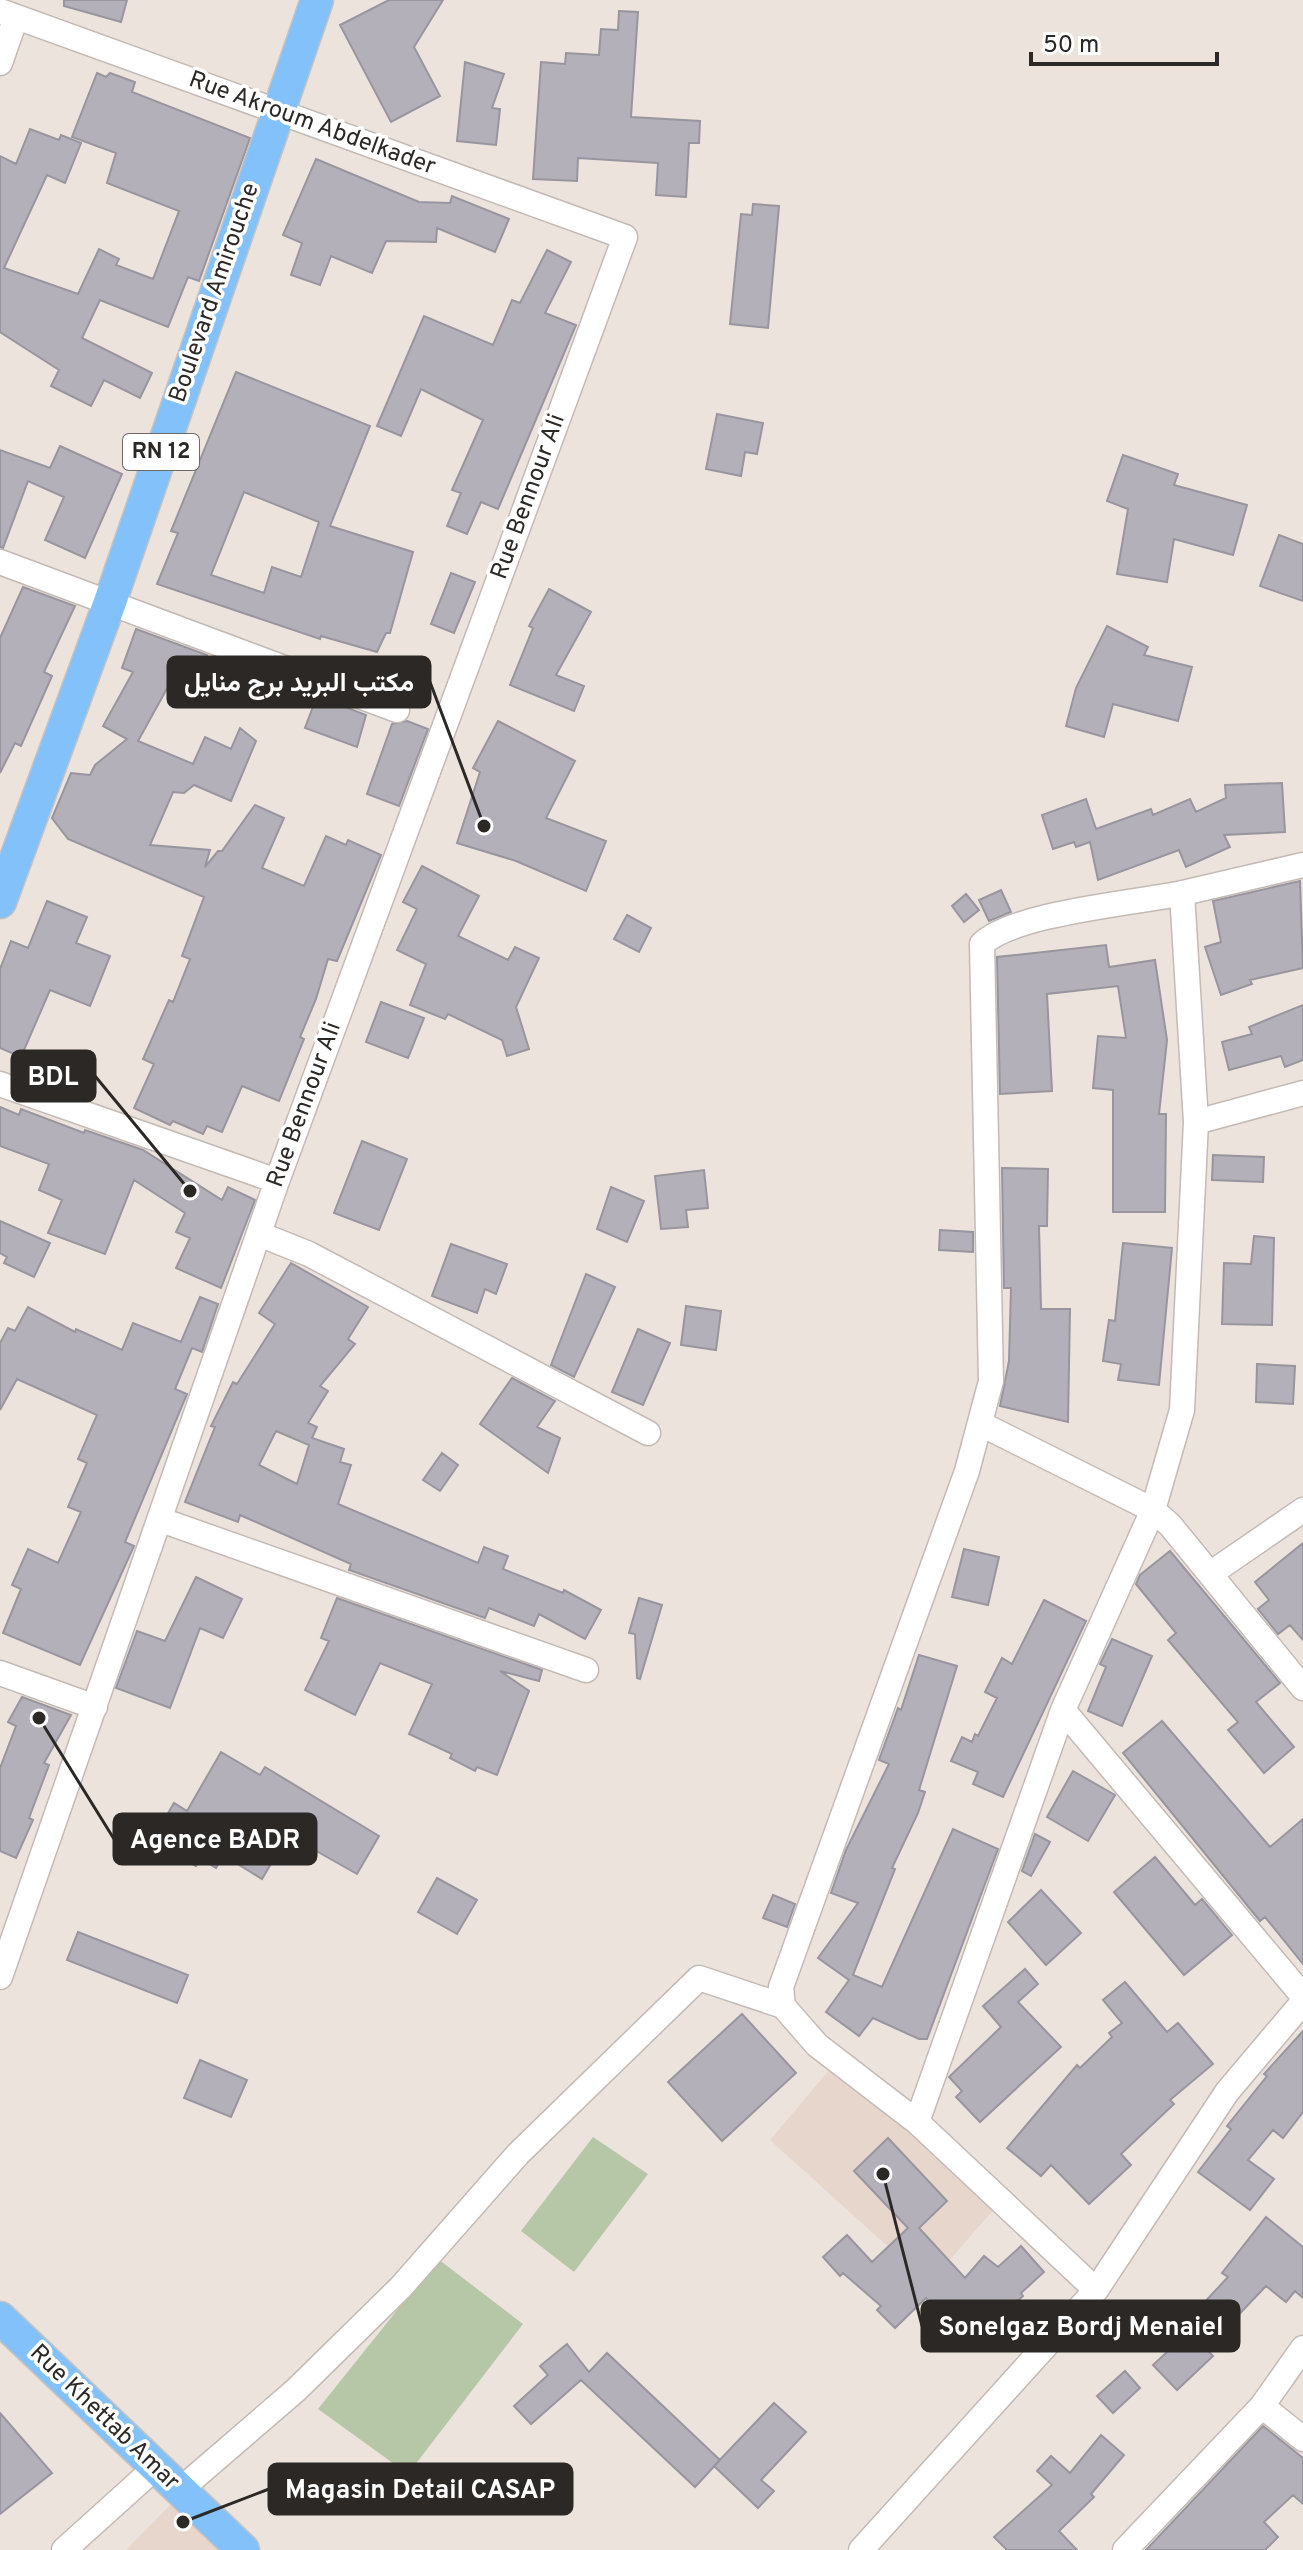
<svg xmlns="http://www.w3.org/2000/svg" width="1303" height="2550" font-family="Overpass,Vazirmatn,sans-serif">
	<rect width="100%" height="100%" fill="#ede3dd"/>
	<path fill="#e7d6cc" d="M835,2063L995,2208L929,2284L770,2140Z
		M181,2494L243,2550H126Z"/>
	<path fill="#b6c7a7" d="M593,2137L648,2174L574,2272L521,2231Z
		M438,2259L523,2324L408,2474L318,2409Z"/>
	<path fill="#b4b0ba" stroke="#98959e" stroke-width="2" fill-rule="evenodd" d="M64,0H127L121,22L64,6Z
		M389,0H443L414,47L440,96L391,122L340,25Z
		M619,11L638,12L631,117L700,121L699,143H689L686,197L656,195L658,163L578,158L577,181L533,179L541,62L565,64L566,53L599,55L601,29L618,30Z
		M465,62L504,74L492,108L500,109L496,145L457,141Z
		M97,73L106,77L110,73L135,82L132,92L250,138L199,281L188,277L168,327L100,300L82,338L152,373L140,398L104,380L91,406L51,386L59,370L0,332V156L16,164L30,129L59,140L61,135L81,143L65,183L47,175L4,268L78,294L99,249L119,259L116,265L153,279L179,211L107,183L116,153L72,137Z
		M316,159L419,202L450,203L452,196L509,219L495,252L437,228L436,242L386,241L372,273L331,256L320,285L291,275L302,243L283,235Z
		M753,204L779,206L768,328L730,324L741,214L752,215Z
		M547,250L571,262L545,313L576,325L498,509L481,502L467,534L447,526L461,493L452,490L483,420L421,389L401,436L377,426L424,316L493,345L512,300L520,303Z
		M236,372L370,426L330,526L413,552L390,633H386L377,652L321,636L320,639L157,584L178,533L171,531ZM244,492L319,522L301,577L272,567L264,593L211,575Z
		M717,414L763,423L757,454L745,452L741,476L706,469Z
		M60,446L122,474L85,558L45,540L64,497L28,481L3,548L0,547V450L50,468Z
		M1123,455L1178,474L1174,485L1247,505L1233,555L1174,539L1167,582L1117,574L1128,509L1107,501Z
		M1279,535L1303,544V601L1260,586Z
		M451,573L475,582L454,633L431,624Z
		M23,587L75,606L44,672L52,676L21,746L15,743L0,773V638Z
		M549,589L591,612L556,675L584,686L574,711L510,685L533,628L529,626Z
		M1107,626L1148,647L1144,655L1192,667L1178,721L1113,704L1104,737L1066,726L1076,688Z
		M136,629L207,655L201,672L180,665L138,741L193,764L205,737L231,749L240,728L256,741L231,801L194,785L184,793L173,792L150,845L210,850L205,867L218,851H222L255,805L284,818L262,868L304,886L326,836L346,845L348,840L381,855L337,961L328,959L316,999L300,1037L304,1039L279,1101L242,1086L222,1132L207,1126L203,1134L173,1121L170,1125L134,1108L154,1064L143,1059L169,1000L173,1002L190,959L182,956L204,897L68,839L52,818L71,773L90,775L95,765L127,739L103,726L133,672L122,668Z
		M317,696L366,715L357,747L305,728Z
		M407,721L428,729L399,806L367,794L392,724Z
		M498,721L575,761L546,818L606,841L586,891L516,861L457,843L480,772L473,768Z
		M1282,783L1285,832L1224,835L1230,847L1186,867L1179,850L1098,880L1090,842L1076,847L1074,842L1053,849L1042,815L1086,799L1096,829L1151,809L1153,815L1190,799L1196,812L1226,798L1225,785Z
		M422,866L479,896L458,936L508,960L515,947L539,958L516,1007L529,1049L507,1056L502,1040L448,1014L445,1019L410,1005L426,964L397,950L417,909L403,902Z
		M1300,881L1303,968L1250,980L1252,984L1221,995L1205,947L1221,942L1213,901Z
		M1001,890L1011,912L989,921L979,900Z
		M966,894L979,910L964,922L952,906Z
		M47,901L87,917L76,943L110,956L90,1006L50,990L21,1057L0,1048V969L11,941L28,948Z
		M627,915L651,928L639,952L614,939Z
		M1106,945L1109,967L1155,960L1167,1040L1159,1114H1166L1165,1212H1113V1090L1093,1088L1098,1036L1126,1038L1118,986L1047,994L1052,1091L1000,1094L997,957Z
		M381,1002L424,1018L408,1058L366,1042Z
		M1303,1005V1060L1285,1067L1281,1056L1229,1070L1222,1042L1252,1034L1249,1027Z
		M0,1107L19,1115L21,1109L84,1133L85,1130L143,1150L222,1200L228,1187L255,1200L221,1288L176,1268L190,1238L176,1232L185,1213L134,1180L105,1254L48,1233L62,1200L39,1190L49,1164L0,1146Z
		M362,1141L407,1159L379,1230L334,1213Z
		M1213,1155L1264,1157L1263,1182L1212,1180Z
		M1002,1168L1048,1169L1047,1226H1039L1041,1309H1070L1068,1422L1000,1406L1009,1361L1011,1288H1004Z
		M704,1170L708,1208L686,1210L688,1227L661,1229L655,1176Z
		M611,1187L644,1201L627,1242L597,1229Z
		M0,1221L50,1243L34,1277L4,1263L7,1257L0,1253Z
		M940,1230L973,1232V1252L939,1250Z
		M1254,1236L1274,1238L1272,1325L1222,1324L1224,1263L1251,1264Z
		M1123,1243L1172,1248L1159,1385L1118,1380L1121,1364L1103,1361L1109,1320L1115,1321Z
		M451,1244L507,1264L496,1294L485,1289L477,1313L432,1296Z
		M291,1263L368,1307L348,1339L355,1344L320,1386L328,1391L308,1423L317,1427L312,1438L344,1449L340,1462L351,1465L338,1504L478,1563L484,1547L508,1556L503,1569L563,1593L564,1590L601,1610L585,1639L539,1614L534,1626L489,1608L485,1618L349,1570L351,1564L240,1515L238,1522L185,1502L215,1427L211,1426L233,1382L237,1384L275,1324L259,1313ZM276,1431L309,1445L297,1484L259,1465Z
		M586,1274L615,1287L574,1377L551,1365Z
		M200,1297L218,1304L202,1352L192,1348L175,1389L187,1394L125,1542L134,1546L80,1665L3,1633L21,1589L12,1585L28,1549L58,1563L81,1512L68,1507L87,1463L78,1459L97,1415L17,1379L0,1410V1343L8,1328L15,1331L28,1307L75,1332L76,1329L122,1350L133,1323L181,1342Z
		M686,1306L721,1311L716,1350L681,1345Z
		M638,1329L670,1343L643,1405L612,1392Z
		M1257,1364L1295,1366L1293,1404L1256,1402Z
		M512,1378L555,1401L537,1427L560,1438L548,1473L480,1424Z
		M442,1453L458,1465L440,1491L423,1480Z
		M1303,1543V1640L1290,1625L1278,1634L1258,1609L1269,1600L1255,1582Z
		M964,1549L999,1557L988,1605L952,1597Z
		M1170,1551L1280,1683L1256,1702L1294,1747L1264,1773L1228,1730L1238,1722L1168,1640L1176,1633L1136,1584L1140,1575Z
		M196,1577L242,1599L223,1638L200,1628L170,1708L116,1688L137,1631L165,1641Z
		M337,1598L542,1670L539,1681L500,1671L529,1691L497,1775L477,1767L475,1771L450,1758L452,1754L409,1734L432,1684L380,1663L355,1715L305,1690L329,1641L321,1638Z
		M639,1598L662,1605L640,1679L637,1678L635,1634L629,1633Z
		M1044,1600L1086,1621L1003,1797L973,1784L978,1772L951,1761L962,1737L972,1742L975,1734L978,1736L997,1698L985,1692L1002,1658L1012,1664Z
		M1112,1639L1152,1656L1122,1726L1088,1711L1106,1667L1100,1664Z
		M919,1655L957,1666L919,1790L925,1792L918,1813L892,1868L895,1869L853,1975L882,1987L953,1829L998,1849L927,2039H919L873,2018L859,2036L826,2012L849,1980L818,1958L858,1903L831,1893L846,1850L889,1764L879,1760L898,1708L901,1710Z
		M22,1697L71,1715L44,1763L49,1765L29,1818L33,1820L16,1858L0,1851V1768L16,1726L8,1722Z
		M1162,1721L1270,1847L1303,1819V1964L1265,1917L1260,1921L1123,1753Z
		M221,1752L260,1775L265,1767L379,1836L357,1874L288,1835L262,1879L223,1855L216,1868L200,1858L196,1866L152,1841L174,1803L187,1811Z
		M1073,1771L1115,1795L1088,1841L1047,1817Z
		M1035,1834L1050,1842L1031,1876L1022,1871Z
		M1155,1857L1195,1905L1202,1899L1232,1935L1184,1975L1114,1892Z
		M437,1878L477,1900L457,1934L418,1912Z
		M1041,1890L1081,1933L1046,1965L1008,1922Z
		M773,1895L795,1904L787,1927L763,1918Z
		M78,1932L188,1975L177,2003L67,1960Z
		M1025,1969L1038,1984L1018,2002L1061,2047L980,2122L956,2097L962,2091L949,2077L1001,2027L983,2006Z
		M1125,1982L1167,2032L1178,2023L1213,2064L1170,2100L1174,2104L1121,2154L1131,2165L1089,2204L1051,2165L1041,2176L1007,2148L1077,2065L1080,2068L1112,2037L1109,2033L1122,2023L1103,2000Z
		M742,2014L796,2073L722,2141L668,2082Z
		M1303,2031V2112L1283,2138L1273,2130L1248,2160L1274,2179L1250,2210L1198,2172L1231,2129L1227,2126L1267,2076L1264,2074Z
		M200,2060L247,2080L231,2117L184,2098Z
		M888,2138L947,2201L919,2228L965,2278L984,2256L998,2267L1021,2246L1044,2272L1021,2293L1023,2296L988,2326L986,2323L973,2339L963,2331L960,2334L926,2298L895,2328L877,2310L881,2306L843,2273L840,2276L823,2257L847,2235L872,2262L908,2228L854,2171Z
		M1266,2217L1303,2247V2298L1295,2291L1286,2302L1266,2286L1206,2349L1213,2356L1177,2390L1153,2365L1209,2313L1201,2306L1228,2277L1222,2273Z
		M567,2344L589,2372L607,2353L720,2460L695,2487L581,2380L531,2424L514,2406L548,2375L540,2366Z
		M1125,2371L1140,2388L1113,2413L1097,2396Z
		M774,2403L806,2432L761,2480L774,2491L758,2508L714,2466Z
		M0,2413L52,2473L0,2514Z
		M1263,2426L1303,2458V2504L1293,2495L1264,2522L1278,2537L1265,2550H1146Z
		M1101,2435L1124,2455L1091,2494L1094,2497L1059,2531L1077,2550H1007L994,2537L1052,2485L1037,2471L1051,2456L1070,2473Z"/>
	<g fill="none" stroke-linecap="round" stroke-linejoin="round">
		<g stroke="#c4bab5" stroke-width="27">
			<path id="minor" d="M0,11L625,237L277,1181L0,1977
				M0,63L16,17
				M0,562L397,710
				M0,1084L277,1181
				M1196,1122L1303,1093
				M259,1234L309,1254L648,1433
				M981,1424L1153,1510L1170,1525L1303,1688
				M161,1520L586,1670
				M1210,1574L1303,1510
				M0,1673L95,1707
				M1063,1710L1303,1996
				M917,2122L1063,1710L1153,1510L1182,1410L1196,1122L1182,893
				M1096,2290L917,2122L817,2045L783,2006L781,1987L967,1471L991,1381L982,944C1014,913 1135,903 1183,893C1223,884 1263,874 1303,865
				M1262,2406L1303,2439
				M180,2490L296,2390L401,2287L518,2154L699,1978L783,2006
				M64,2550L156,2467
				M861,2550L1096,2290L1227,2092L1303,2002
				M1125,2550L1262,2406L1303,2348"/>
		</g>
		<g stroke="#c4c3c2" stroke-width="35">
			<path id="major" d="M0,902L110,602L317,0
				M0,2318L243,2550"/>
		</g>
		<use href="#minor" stroke="#fff" stroke-width="24"/>
		<use href="#major" stroke="#82c1fa" stroke-width="32"/>
	</g>
	<g text-anchor="middle" dominant-baseline="central" stroke-width="7" stroke-linejoin="round" paint-order="stroke">
		<rect fill="#fff" stroke="#6b6866" stroke-width="2" x="123" y="434" width="76" height="36" rx="6"/>
		<g font-size="22" font-weight="bold" fill="#2b2825">
			<text x="161" y="452">RN 12</text>
		</g>
		<g font-size="24" fill="#2b2825" stroke="#fff">
			<text transform="translate(312 124) rotate(20)">Rue Akroum Abdelkader</text>
			<text transform="translate(215 293) rotate(-71)">Boulevard Amirouche</text>
			<text transform="translate(529 497) rotate(-70)">Rue Bennour Ali</text>
			<text transform="translate(305 1105) rotate(-70)">Rue Bennour Ali</text>
			<text transform="translate(104 2418) rotate(44)">Rue Khettab Amar</text>
		</g>
	</g>
	<path fill="none" stroke="#2b2825" stroke-width="3" d="M484 826L430 682M190 1191L95 1076M39 1718L114 1839M883 2174L922 2326M183 2522L269 2489"/>
	<g fill="#2b2825" stroke="#fff" stroke-width="3">
		<circle cx="484" cy="826" r="8"/>
		<circle cx="190" cy="1191" r="8"/>
		<circle cx="39" cy="1718" r="8"/>
		<circle cx="883" cy="2174" r="8"/>
		<circle cx="183" cy="2522" r="8"/>
	</g>
	<g fill="#2b2825" stroke="#2b2825" stroke-width="3">
		<rect x="168" y="657" width="262" height="50" rx="8"/>
		<rect x="12" y="1051" width="83" height="50" rx="8"/>
		<rect x="114" y="1814" width="202" height="50" rx="8"/>
		<rect x="922" y="2301" width="317" height="50" rx="8"/>
		<rect x="269" y="2464" width="303" height="50" rx="8"/>
	</g>
	<g font-size="26" text-anchor="middle" font-weight="bold" fill="#fff">
		<text x="299" y="691">مكتب البريد برج منايل</text>
		<text x="53" y="1085">BDL</text>
		<text x="215" y="1848">Agence BADR</text>
		<text x="1081" y="2335">Sonelgaz Bordj Menaiel</text>
		<text x="420" y="2498">Magasin Detail CASAP</text>
	</g>
	<path d="M1031 52v12h186v-12" fill="none" stroke="#2b2825" stroke-width="4"/>
	<text x="1043" y="52" font-size="24" fill="#2b2825" stroke="#ffffff" stroke-width="6" paint-order="stroke">50 m</text>
</svg>
